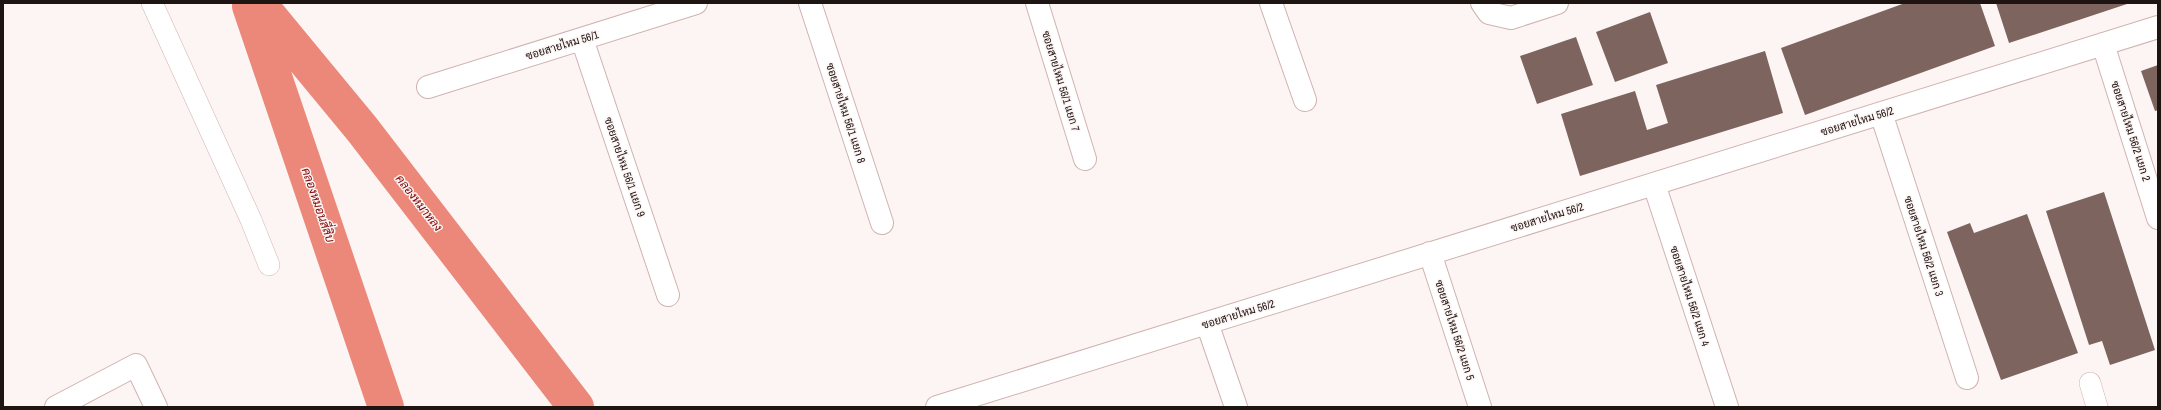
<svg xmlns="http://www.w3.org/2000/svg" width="2161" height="410" font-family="'Archivo Narrow',Sarabun,sans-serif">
	<rect width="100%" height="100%" fill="#fcf5f4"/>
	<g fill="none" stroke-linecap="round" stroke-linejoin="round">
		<path stroke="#eb8879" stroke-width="36" d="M258,3L362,129L576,407
			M250,6L386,407"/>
	</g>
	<path fill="#7e645f" d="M1905,3H1980L1995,46L1805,115L1781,48Z
		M1996,3H2130L2009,43Z
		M1650,12L1668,63L1615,82L1596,32Z
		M1576,37L1593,85L1537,104L1520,56Z
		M1765,51L1783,113L1580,176L1561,114L1635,91L1647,130L1668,123L1656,85Z
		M2158,65V110L2155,111L2141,71Z
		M2104,192L2155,350L2110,365L2102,341L2089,345L2046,211Z
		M2027,214L2078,353L2001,380L1947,232L1970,223L1974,233Z"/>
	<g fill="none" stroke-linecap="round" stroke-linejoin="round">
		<g stroke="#d0b3ae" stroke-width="22">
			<path id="lane" d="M152,3L251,220L269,265
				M2090,383L2097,407"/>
		</g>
		<g stroke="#d0b3ae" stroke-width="24">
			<path id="street" d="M810,3L882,223
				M1037,3L1085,159
				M1271,3L1305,100
				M1482,3L1489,13L1511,18L1557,3
				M582,39L668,295
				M2103,44L2158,218
				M428,87L696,3
				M1881,113L1967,378
				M1654,184L1727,407
				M1430,253L1480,407
				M1207,323L1236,407
				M56,407L136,365L156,407
				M937,407L2158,27"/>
		</g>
		<use href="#lane" stroke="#fff" stroke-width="21"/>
		<use href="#street" stroke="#fff" stroke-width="22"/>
	</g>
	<g text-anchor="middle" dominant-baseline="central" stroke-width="3" stroke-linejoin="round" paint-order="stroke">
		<g font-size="11" fill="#1e1412" stroke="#fcf5f4">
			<text transform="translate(562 45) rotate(-17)">ซอยสายไหม 56/1</text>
			<text transform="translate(1061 81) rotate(73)">ซอยสายไหม 56/1 แยก 7</text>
			<text transform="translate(846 113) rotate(72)">ซอยสายไหม 56/1 แยก 8</text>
			<text transform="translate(1857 121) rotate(-17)">ซอยสายไหม 56/2</text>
			<text transform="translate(2131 131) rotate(72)">ซอยสายไหม 56/2 แยก 2</text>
			<text transform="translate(625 167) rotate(71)">ซอยสายไหม 56/1 แยก 9</text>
			<text transform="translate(1547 217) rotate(-17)">ซอยสายไหม 56/2</text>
			<text transform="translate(1924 246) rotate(72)">ซอยสายไหม 56/2 แยก 3</text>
			<text transform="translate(1690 296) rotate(72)">ซอยสายไหม 56/2 แยก 4</text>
			<text transform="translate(1238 314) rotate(-17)">ซอยสายไหม 56/2</text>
			<text transform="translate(1455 330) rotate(72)">ซอยสายไหม 56/2 แยก 5</text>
		</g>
		<g font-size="12" font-style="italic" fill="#810302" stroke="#fcf5f4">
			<text transform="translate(419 203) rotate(52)">คลองหมาหลง</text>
			<text transform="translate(318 205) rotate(71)">คลองหมอนสี่สิบ</text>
		</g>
	</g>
	<rect width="2161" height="410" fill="none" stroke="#1e1412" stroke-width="8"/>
</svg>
